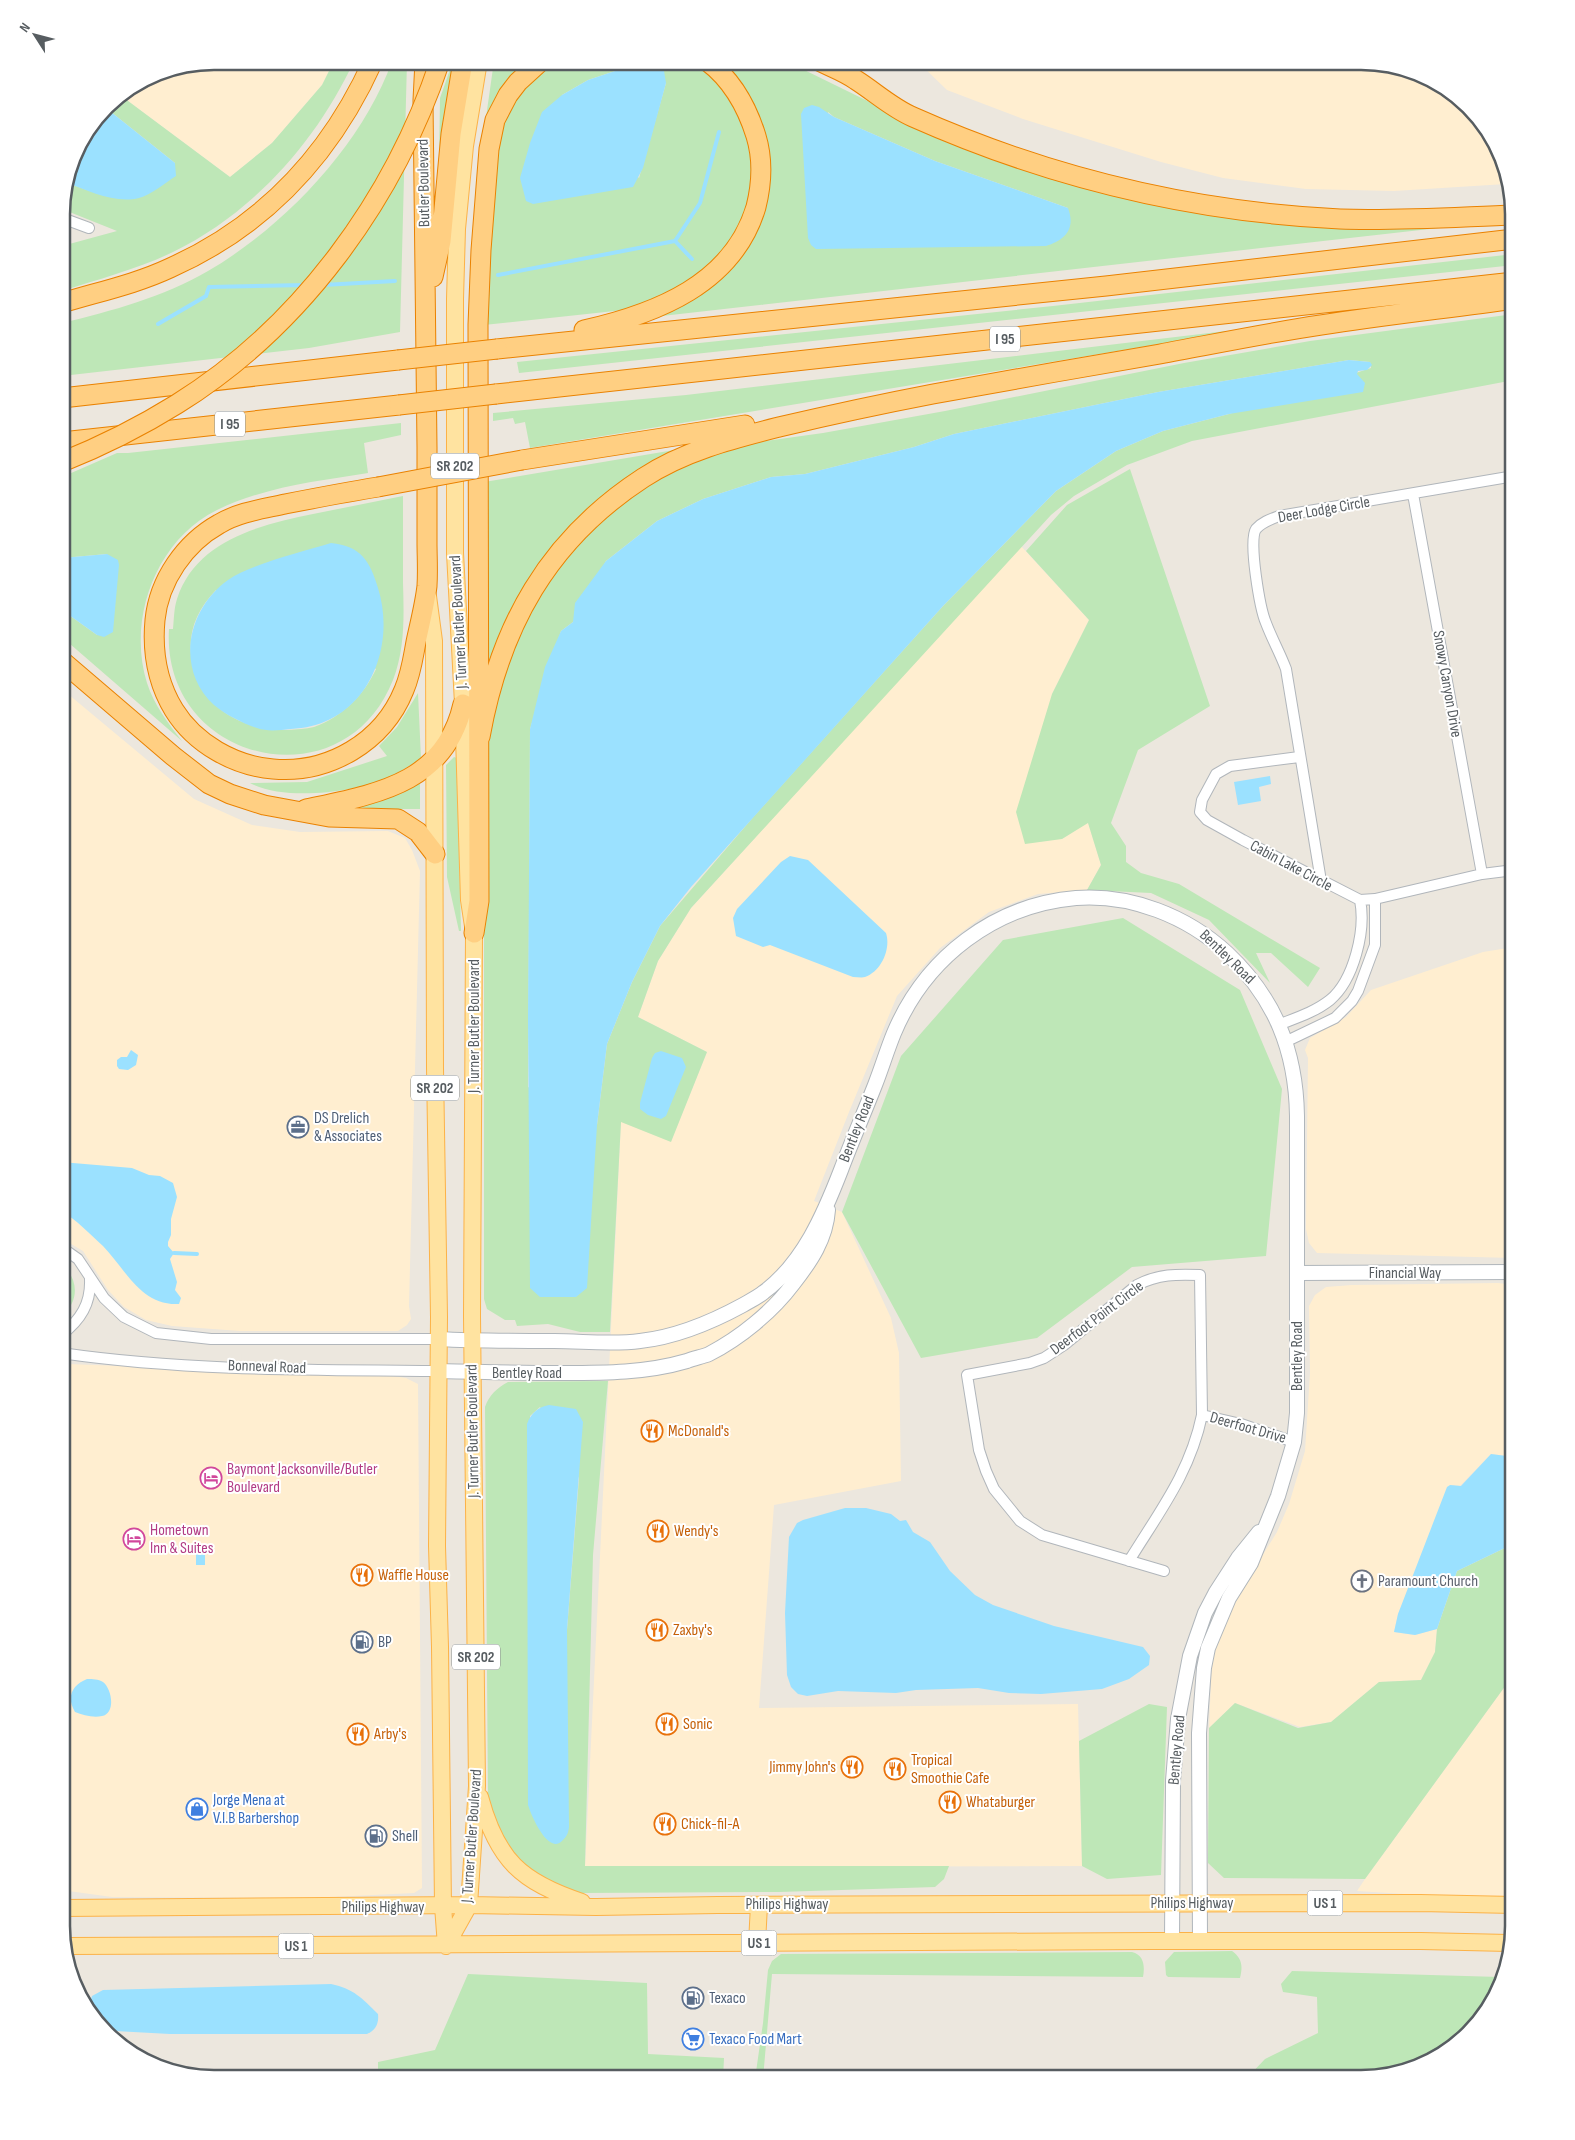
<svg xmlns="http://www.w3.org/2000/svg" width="1575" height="2140" font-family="'Sofia Sans Condensed',sans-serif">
	<rect width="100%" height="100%" fill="#ece7de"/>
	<path fill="#ffeed0" d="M213,61H334L322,85L272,143L230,177L120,95L156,73Z
		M917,61L1371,62L1438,82L1493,137L1506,184L1394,191L1306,189L1223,178L1161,162L1023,119L947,90Z
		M1021,546L1089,620L1052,694L1062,839L1088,822L1101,865L1087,890L1038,894L989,912L940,948L897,996L849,1112L814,1201L842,1212L891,1318L899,1353L901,1481L774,1505L759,1708L1078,1704L1082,1866L585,1867L621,1121L671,1141L707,1052L638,1017L658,961L691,908Z
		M62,689L194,799L252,825L300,832L388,831L405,838L412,850L420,871L409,1306L411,1319L407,1325L398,1331H240L172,1326L146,1320L124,1307L108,1290L83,1251L61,1238Z
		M1514,947V1258L1317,1253L1309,1243L1306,1229L1308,1058L1305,1050L1310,1038L1346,1017L1371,990L1483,952Z
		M1498,1283L1514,1285V1457L1491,1454L1460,1486L1451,1485L1398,1614L1394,1632L1415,1635L1437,1629L1435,1652L1421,1680L1379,1682L1331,1722L1300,1727L1235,1703L1209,1728L1212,1657L1232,1605L1277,1532L1289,1504L1305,1451L1310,1373L1309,1306L1315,1295L1326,1287L1352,1285Z
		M67,1364L393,1376L406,1378L418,1384L422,1888L414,1893L311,1898L112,1897L61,1890V1368Z
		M1514,1674V1901L1357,1891L1365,1879Z"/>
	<path fill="#bee7b7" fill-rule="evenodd" d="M334,61H354C317,141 253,213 173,252C138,269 99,279 62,291V246L117,231L62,209L67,183L102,195L175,163L106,108L113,99L120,95L230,177L272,143L322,85Z
		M392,61H407L400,332L309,348L62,376V323C112,311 163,297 208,271C284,227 363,144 392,61Z
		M453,61H458L439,163L440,98Z
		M494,61H530L507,87L471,295L470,279L476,188Z
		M550,61L698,63L708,70L741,112L755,163L750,209L719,260L662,299L624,310L484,325L496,143L511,103ZM615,71L666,83L639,178L562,95L588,80Z
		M715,61H786L886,110L1091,186L1456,226L653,317L718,278L766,164ZM828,112L834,117L935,161L1068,208L808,238Z
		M1514,254V265L519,373L517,362L1053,306Z
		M1514,314V380L1192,441L1127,465L1074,496L1051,515L691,908L658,961L638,1017L707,1052L671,1142L621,1122L610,1332H580L548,1324L517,1326L515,1320H505L487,1309L484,1299V764L486,741L504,662L549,577L597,523L646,486L693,461L752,443L823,433L945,411L1184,363L1310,341ZM1349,360L1370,362L1371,368L1229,414L1163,431L1116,451L1056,491L943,606L755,815L660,926L632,982L607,1044L597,1125L528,1087L530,729L561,631L573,622L606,561L657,521L703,499L771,477L805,474L914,447L954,434L1158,392Z
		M1226,331L1227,333L530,448L525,422L515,424L513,418L493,421V413L686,395Z
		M401,423V435L364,443L368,473C318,481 264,487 217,510C156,540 127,619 147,683C154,705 168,723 182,741L62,637V610L97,635L107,554L62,558V477L117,453H128Z
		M698,446L581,521L484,693V482Z
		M1130,469L1210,706L1138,750L1111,823L1126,846V862L1141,873L1179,884L1320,968L1308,987L1271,953H1256L1270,983L1209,920L1151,893L1087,890L1101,865L1088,823L1062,839L1025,844L1016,812L1052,694L1089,620L1026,551L1067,505Z
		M403,496C403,525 403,554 403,583C404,616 405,649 393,680C343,806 161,762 169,629H173C174,619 174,608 177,599C196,540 260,525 313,514C343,508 373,502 403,496ZM216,590L376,669C364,695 342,717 314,727C306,729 296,729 288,730C245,732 199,707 192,662C187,633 196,611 216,590Z
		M418,693L421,759C410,765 399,773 387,778C354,793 283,801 250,783L307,782L387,756L379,746L397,727Z
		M454,757L457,758L461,931H459L447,877L446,765Z
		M419,781L420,784V809H358L360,806Z
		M1123,918L1240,990L1282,1089L1266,1256L1132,1267L1037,1338L921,1358L842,1212L901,1056L1003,940Z
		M61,1263C79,1279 80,1301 61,1317Z
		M608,1381L593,1555L585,1866H949L944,1879L935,1887L779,1892L581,1893L555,1887L510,1855L488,1803L485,1407C489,1395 497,1388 508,1382ZM540,1407L579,1478L567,1630L528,1805L530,1416Z
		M1514,1542V1674L1365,1879L1224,1878L1208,1863L1209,1728L1235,1703L1298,1728L1331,1722L1379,1682L1421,1680L1435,1652L1437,1629L1457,1571L1511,1545Z
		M1149,1704L1167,1707L1161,1875L1107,1879L1082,1866L1079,1741Z
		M1232,1951C1242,1958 1243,1966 1240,1978L1168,1977L1166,1975L1165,1962L1174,1952Z
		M1132,1952C1144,1955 1145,1966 1143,1977L772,1974L763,2079H755L763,2023L768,1970L772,1961L781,1954Z
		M1292,1971L1500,1977L1493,2003L1438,2058L1362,2079H1246L1265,2059L1318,2033L1317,1997L1283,1992L1281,1984Z
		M468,1974L647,1983L648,2054L724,2058L723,2079L378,2078V2062L435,2050Z"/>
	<path fill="#9be1ff" d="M646,67L664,71L666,83L643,168L633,187L533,204L526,201L520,178L530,143L542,112L562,95L588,80L615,71Z
		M812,105L819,107L834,117L935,161L1068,208C1076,229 1065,240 1046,246L816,249L811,245L808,238L801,114L804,108Z
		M106,108L175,163L176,176C165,183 151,195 139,198C115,204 89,191 67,183L77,146Z
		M1349,360L1370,362L1372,365L1367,370L1358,371L1357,374L1365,383L1363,392L1229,414L1163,431L1116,451L1056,491L943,606L691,887L660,926L632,982L607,1044L597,1125L587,1288L576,1297H540L530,1288L528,1020L530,729L545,667L561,631L573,622L575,603L606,561L657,521L703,499L771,477L805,474L914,447L954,434L1158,392Z
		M331,543C361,546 370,561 378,588C398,652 363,727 291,729C280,730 268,732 257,728C242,723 226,715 214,705C175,669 187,609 228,580C251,564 302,552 331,543Z
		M107,554L118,560L119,565L113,632L104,637L97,635L62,610V558Z
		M1270,776L1271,784L1259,787L1261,801L1238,805L1234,782Z
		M790,856L808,860L886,933C891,948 882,971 865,977C862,978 857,977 853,977L770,945L763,947L736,936L733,918L737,909L781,862Z
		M131,1050L138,1055L136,1065L128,1070L119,1069L117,1066V1060L121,1057H127Z
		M661,1051L682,1058L686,1067L666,1116L661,1119L648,1115L640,1109V1103L652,1058L655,1053Z
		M61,1162L132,1168L149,1175L160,1176L173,1183L177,1197L171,1219V1235L168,1242V1246L174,1253L170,1259L177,1282L175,1290L181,1298L179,1304C141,1306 126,1270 103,1246C90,1234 76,1220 61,1210Z
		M549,1405L576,1409L583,1422L567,1630L569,1827C568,1834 567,1836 562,1841C548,1855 531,1815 528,1805L527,1424C531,1413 538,1407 549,1405Z
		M1491,1454L1514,1457V1542L1511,1545L1457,1571L1437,1629L1415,1635L1394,1632L1398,1614L1447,1487L1450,1485L1461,1486Z
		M845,1508H866L891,1514L900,1521L906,1520L913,1532L930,1542L950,1571L975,1595L993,1605L1054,1626L1143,1647L1150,1656L1149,1665L1129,1679L1102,1689L1041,1694L1009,1693L978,1688L916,1690L896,1693L838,1691L807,1696L798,1694L791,1687L787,1675L785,1613L789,1537L797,1523L803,1520Z
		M205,1547V1565H196V1548Z
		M87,1679C93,1679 98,1679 103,1682C112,1689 116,1713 102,1716C93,1718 83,1715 75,1712C66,1697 72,1685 87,1679Z
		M331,1984C354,1989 362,1998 378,2014C379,2023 376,2030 367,2034H170L115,2031L109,2030L88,2009L92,1996L103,1990Z"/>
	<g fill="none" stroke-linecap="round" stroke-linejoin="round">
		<path stroke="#9be1ff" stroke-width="4" d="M675,241L692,259
			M498,275L675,241L700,203L719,132
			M323,285L395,281
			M158,324L206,296L209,287L306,285
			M174,1253L197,1254"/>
		<g stroke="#b1b6bb" stroke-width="12">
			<path id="street" d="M62,218L89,228
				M1413,494L1482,874
				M1299,757L1230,766L1216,774L1202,800L1200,812L1207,820L1243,840L1360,900L1375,899L1482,874L1514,870
				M1321,881L1286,669C1280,653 1272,639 1266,623C1260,609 1248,540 1256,529C1262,522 1271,519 1279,516L1514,476
				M1278,1025C1296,1018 1315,1012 1330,1000C1354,980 1366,930 1360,900
				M1285,1042L1335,1018L1352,1001L1358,991L1375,945V899
				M61,1247L78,1259L104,1298L124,1317L156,1333L211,1339H438
				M61,1335C81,1320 91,1303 90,1279
				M61,1353C185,1371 312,1370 437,1371
				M1202,1415L1241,1424L1294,1442
				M1129,1561C1159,1512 1190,1473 1202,1415L1200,1275C1177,1274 1158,1274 1137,1285L1064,1345L1044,1358L1030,1363L967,1375L979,1450L986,1471L994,1489L1020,1521L1042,1535L1164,1571"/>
		</g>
		<g stroke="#b0b6bb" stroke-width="16">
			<path id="secondary" d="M1297,1273L1514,1272
				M438,1339C477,1341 515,1341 554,1341C582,1341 612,1345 640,1341C677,1337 710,1323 743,1305C750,1301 758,1297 764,1292C803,1263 824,1214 841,1170C852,1141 864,1113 875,1085C882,1067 887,1050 894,1033C926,957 995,905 1076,898C1131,894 1187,916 1227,953C1275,998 1296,1051 1297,1116V1413L1294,1442L1278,1496L1251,1563L1229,1598L1208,1648L1204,1668L1199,1733L1200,1941
				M437,1371C479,1372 521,1373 563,1373C605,1373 646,1373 687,1361C694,1358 702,1357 709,1354C740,1338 772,1312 793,1284C811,1261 826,1239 828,1210
				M1172,1942L1173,1781L1178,1719L1190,1656L1205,1613L1216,1592L1238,1558L1259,1532"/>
		</g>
		<g stroke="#fcb247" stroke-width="18">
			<path id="primary" d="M428,596L434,641L435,1068L439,1317L437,1546L440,1647L443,1906L446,1946
				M480,1797C497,1860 521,1882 582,1902
				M61,1908L469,1905L596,1907L718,1905L1004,1904L1420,1903L1514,1905
				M757,1943L759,1905
				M67,1946L1153,1941H1421L1509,1943
				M446,1946L469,1905L477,1786L472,1316L474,933L469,900L463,704L455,553V299L457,229L465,146L479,61"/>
		</g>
		<g stroke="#ea8200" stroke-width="21">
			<path id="highway" d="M819,61C831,67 845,72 856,80C875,92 892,108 913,117C1048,177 1193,212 1340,219C1398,221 1456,217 1514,215
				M433,277L441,241L451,134L463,61
				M62,303C98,292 136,284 170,268C264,226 331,154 373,61
				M584,330C656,314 733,284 756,207C762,183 763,159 756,136C747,107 731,79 707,61
				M497,349L1106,286L1514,239
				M496,394L1514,282
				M62,398L398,360
				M62,442L399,405
				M522,460L745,425
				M378,487C347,492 316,498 285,504C263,509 239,512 219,524C185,543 159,580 155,620C152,652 157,682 174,710C195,744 235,766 273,769C329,774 383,742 404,690C411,674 413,658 416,642C420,623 425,604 427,586C428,571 427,556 427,542C427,510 427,479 427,447C426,332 424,216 423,100L425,61
				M62,661L173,756L209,784L230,794L264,805L329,817L398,819L418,832L435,854
				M480,737C500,626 548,540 643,478C684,451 732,439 779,427C830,415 881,404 933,394C1009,380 1084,367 1160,354C1214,344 1267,333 1321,325C1385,315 1450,308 1514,299
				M306,809C376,794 445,784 463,704
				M474,933L479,901L478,325L481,250L489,149L495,120L508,95L518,82L541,61"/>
		</g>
		<use href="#street" stroke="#fff" stroke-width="10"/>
		<use href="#secondary" stroke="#fff" stroke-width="14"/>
		<use href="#primary" stroke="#ffe3a0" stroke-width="16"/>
		<use href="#highway" stroke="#ffcf82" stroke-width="19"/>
		<g stroke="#ea8200" stroke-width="21" stroke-linecap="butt">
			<path id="highway-bridge" d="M398,360L497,349
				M399,405L496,394
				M62,462C102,446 140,427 177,404C301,327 394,199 440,61
				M378,487L522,460"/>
		</g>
		<use href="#highway-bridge" stroke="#ffcf82" stroke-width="19"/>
	</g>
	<defs>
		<g id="office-ring" transform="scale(1.125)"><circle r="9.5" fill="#fff" stroke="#5c6f8a" stroke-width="1.5"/><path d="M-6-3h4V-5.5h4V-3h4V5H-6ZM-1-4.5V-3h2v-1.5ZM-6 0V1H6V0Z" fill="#5c6f8a"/></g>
		<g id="restaurant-ring" transform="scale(1.125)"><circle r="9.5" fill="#fff" stroke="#e8710a" stroke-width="1.5"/><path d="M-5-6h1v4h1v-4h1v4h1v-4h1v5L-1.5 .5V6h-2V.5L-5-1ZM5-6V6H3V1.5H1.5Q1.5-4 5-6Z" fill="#e8710a"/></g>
		<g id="hotel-ring" transform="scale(1.125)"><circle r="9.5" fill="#fff" stroke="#d1479c" stroke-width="1.5"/><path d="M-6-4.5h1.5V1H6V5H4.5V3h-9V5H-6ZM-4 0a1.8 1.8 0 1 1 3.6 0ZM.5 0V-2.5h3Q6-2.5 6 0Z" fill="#d1479c"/></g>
		<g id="church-ring" transform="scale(1.125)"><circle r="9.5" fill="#fff" stroke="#6b7280" stroke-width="1.5"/><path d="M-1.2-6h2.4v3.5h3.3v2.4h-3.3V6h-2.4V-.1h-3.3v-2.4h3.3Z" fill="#6b7280"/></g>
		<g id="fuel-ring" transform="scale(1.125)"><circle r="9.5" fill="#fff" stroke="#5c6f8a" stroke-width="1.5"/><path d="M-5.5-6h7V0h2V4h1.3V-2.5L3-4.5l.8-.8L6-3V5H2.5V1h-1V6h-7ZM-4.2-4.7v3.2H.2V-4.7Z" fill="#5c6f8a"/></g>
		<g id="shop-ring" transform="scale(1.125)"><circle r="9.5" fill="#fff" stroke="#3f7fe0" stroke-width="1.5"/><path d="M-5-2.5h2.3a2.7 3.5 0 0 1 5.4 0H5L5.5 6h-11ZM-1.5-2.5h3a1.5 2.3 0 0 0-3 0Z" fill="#3f7fe0"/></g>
		<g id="supermarket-ring" transform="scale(1.125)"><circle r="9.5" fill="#fff" stroke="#3f7fe0" stroke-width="1.5"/><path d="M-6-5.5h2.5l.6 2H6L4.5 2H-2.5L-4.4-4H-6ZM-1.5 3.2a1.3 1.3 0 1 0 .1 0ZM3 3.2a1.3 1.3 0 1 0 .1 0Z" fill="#3f7fe0"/></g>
	</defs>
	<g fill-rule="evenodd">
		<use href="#office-ring" x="298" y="1127"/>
		<use href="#restaurant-ring" x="652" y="1431"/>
		<use href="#hotel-ring" x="211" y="1478"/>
		<use href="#restaurant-ring" x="658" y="1531"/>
		<use href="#hotel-ring" x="134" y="1539"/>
		<use href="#restaurant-ring" x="362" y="1575"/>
		<use href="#church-ring" x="1362" y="1581"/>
		<use href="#restaurant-ring" x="657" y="1630"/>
		<use href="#fuel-ring" x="362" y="1642"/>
		<use href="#restaurant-ring" x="667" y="1724"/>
		<use href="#restaurant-ring" x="358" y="1734"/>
		<use href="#restaurant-ring" x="852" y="1767"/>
		<use href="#restaurant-ring" x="895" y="1769"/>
		<use href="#restaurant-ring" x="950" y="1802"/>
		<use href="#shop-ring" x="197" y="1809"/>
		<use href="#restaurant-ring" x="665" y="1824"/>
		<use href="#fuel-ring" x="376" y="1836"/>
		<use href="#fuel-ring" x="693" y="1998"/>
		<use href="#supermarket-ring" x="693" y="2039"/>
	</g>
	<g text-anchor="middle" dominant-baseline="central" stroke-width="4" stroke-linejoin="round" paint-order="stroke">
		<g fill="#fff" stroke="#898e90" stroke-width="1">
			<rect x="990" y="326.5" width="30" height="25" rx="4"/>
			<rect x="215" y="411.5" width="30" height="25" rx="4"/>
			<rect x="431" y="453.5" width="48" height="25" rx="4"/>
			<rect x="411" y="1075.5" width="48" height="25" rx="4"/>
			<rect x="452" y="1644.5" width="48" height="25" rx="4"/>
			<rect x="1307.5" y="1890.5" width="35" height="25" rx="4"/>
			<rect x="741.5" y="1930.5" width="35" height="25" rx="4"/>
			<rect x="278.5" y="1933.5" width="35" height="25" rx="4"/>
		</g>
		<g font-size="15" font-weight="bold" fill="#575d61">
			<text x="1005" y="339">I 95</text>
			<text x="230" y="424">I 95</text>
			<text x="455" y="466">SR 202</text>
			<text x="435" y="1088">SR 202</text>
			<text x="476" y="1657">SR 202</text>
			<text x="1325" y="1903">US 1</text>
			<text x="759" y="1943">US 1</text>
			<text x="296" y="1946">US 1</text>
		</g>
		<g font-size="16" fill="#575d61" stroke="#fff">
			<text transform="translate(424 183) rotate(-91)">Butler Boulevard</text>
			<text transform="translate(1324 510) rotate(-10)">Deer Lodge Circle</text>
			<text transform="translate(459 622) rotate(-93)">J. Turner Butler Boulevard</text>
			<text transform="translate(1447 684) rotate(80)">Snowy Canyon Drive</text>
			<text transform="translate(1291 866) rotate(28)">Cabin Lake Circle</text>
			<text transform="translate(1227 957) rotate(44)">Bentley Road</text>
			<text transform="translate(474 1026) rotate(-90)">J. Turner Butler Boulevard</text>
			<text transform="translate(857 1129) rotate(-68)">Bentley Road</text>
			<text x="1405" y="1273">Financial Way</text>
			<text transform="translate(1097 1318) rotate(-37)">Deerfoot Point Circle</text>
			<text transform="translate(1297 1356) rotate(-90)">Bentley Road</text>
			<text transform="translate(267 1367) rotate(2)">Bonneval Road</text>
			<text x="527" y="1373">Bentley Road</text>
			<text transform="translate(1248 1428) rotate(16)">Deerfoot Drive</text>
			<text transform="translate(473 1431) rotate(-91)">J. Turner Butler Boulevard</text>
			<text transform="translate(1177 1750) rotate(-85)">Bentley Road</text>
			<text transform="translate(472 1836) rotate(-86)">J. Turner Butler Boulevard</text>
			<text x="1192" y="1903">Philips Highway</text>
			<text x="787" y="1904">Philips Highway</text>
			<text x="383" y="1907">Philips Highway</text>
		</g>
		<g font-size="16" fill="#4e5e75" stroke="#fff" text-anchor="start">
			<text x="314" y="1118">DS Drelich<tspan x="314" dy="18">&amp; Associates</tspan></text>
			<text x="378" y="1642">BP</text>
			<text x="392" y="1836">Shell</text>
			<text x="709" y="1998">Texaco</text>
		</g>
		<g font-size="16" fill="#c56008" stroke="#fff" text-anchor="start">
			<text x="668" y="1431">McDonald's</text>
			<text x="674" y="1531">Wendy's</text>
			<text x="378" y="1575">Waffle House</text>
			<text x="673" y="1630">Zaxby's</text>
			<text x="683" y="1724">Sonic</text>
			<text x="374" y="1734">Arby's</text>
			<text x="911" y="1760">Tropical<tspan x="911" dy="18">Smoothie Cafe</tspan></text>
			<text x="836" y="1767" text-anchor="end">Jimmy John's</text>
			<text x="966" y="1802">Whataburger</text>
			<text x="681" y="1824">Chick-fil-A</text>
		</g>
		<g font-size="16" fill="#b23c85" stroke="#fff" text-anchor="start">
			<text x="227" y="1469">Baymont Jacksonville/Butler<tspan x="227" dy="18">Boulevard</tspan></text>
			<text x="150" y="1530">Hometown<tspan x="150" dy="18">Inn &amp; Suites</tspan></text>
		</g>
		<g font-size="16" fill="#5b616d" stroke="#fff" text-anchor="start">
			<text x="1378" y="1581">Paramount Church</text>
		</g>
		<g font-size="16" fill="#366cbe" stroke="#fff" text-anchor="start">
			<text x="213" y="1800">Jorge Mena at<tspan x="213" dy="18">V.I.B Barbershop</tspan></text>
			<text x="709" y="2039">Texaco Food Mart</text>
		</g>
	</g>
	<path d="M0 0H1575V2140H0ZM214 70H1361A144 144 0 0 1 1505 214V1926A144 144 0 0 1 1361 2070H214A144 144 0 0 1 70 1926V214A144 144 0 0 1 214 70Z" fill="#fff" fill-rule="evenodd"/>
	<path fill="none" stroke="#575d61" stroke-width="2.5" d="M214 70H1361A144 144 0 0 1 1505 214V1926A144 144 0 0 1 1361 2070H214A144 144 0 0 1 70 1926V214A144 144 0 0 1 214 70Z"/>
	<g transform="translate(35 35) rotate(306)" stroke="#ffffff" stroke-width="4" paint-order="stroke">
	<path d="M0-4L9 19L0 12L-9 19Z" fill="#575d61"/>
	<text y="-8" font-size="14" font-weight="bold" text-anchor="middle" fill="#575d61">N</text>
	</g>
</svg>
